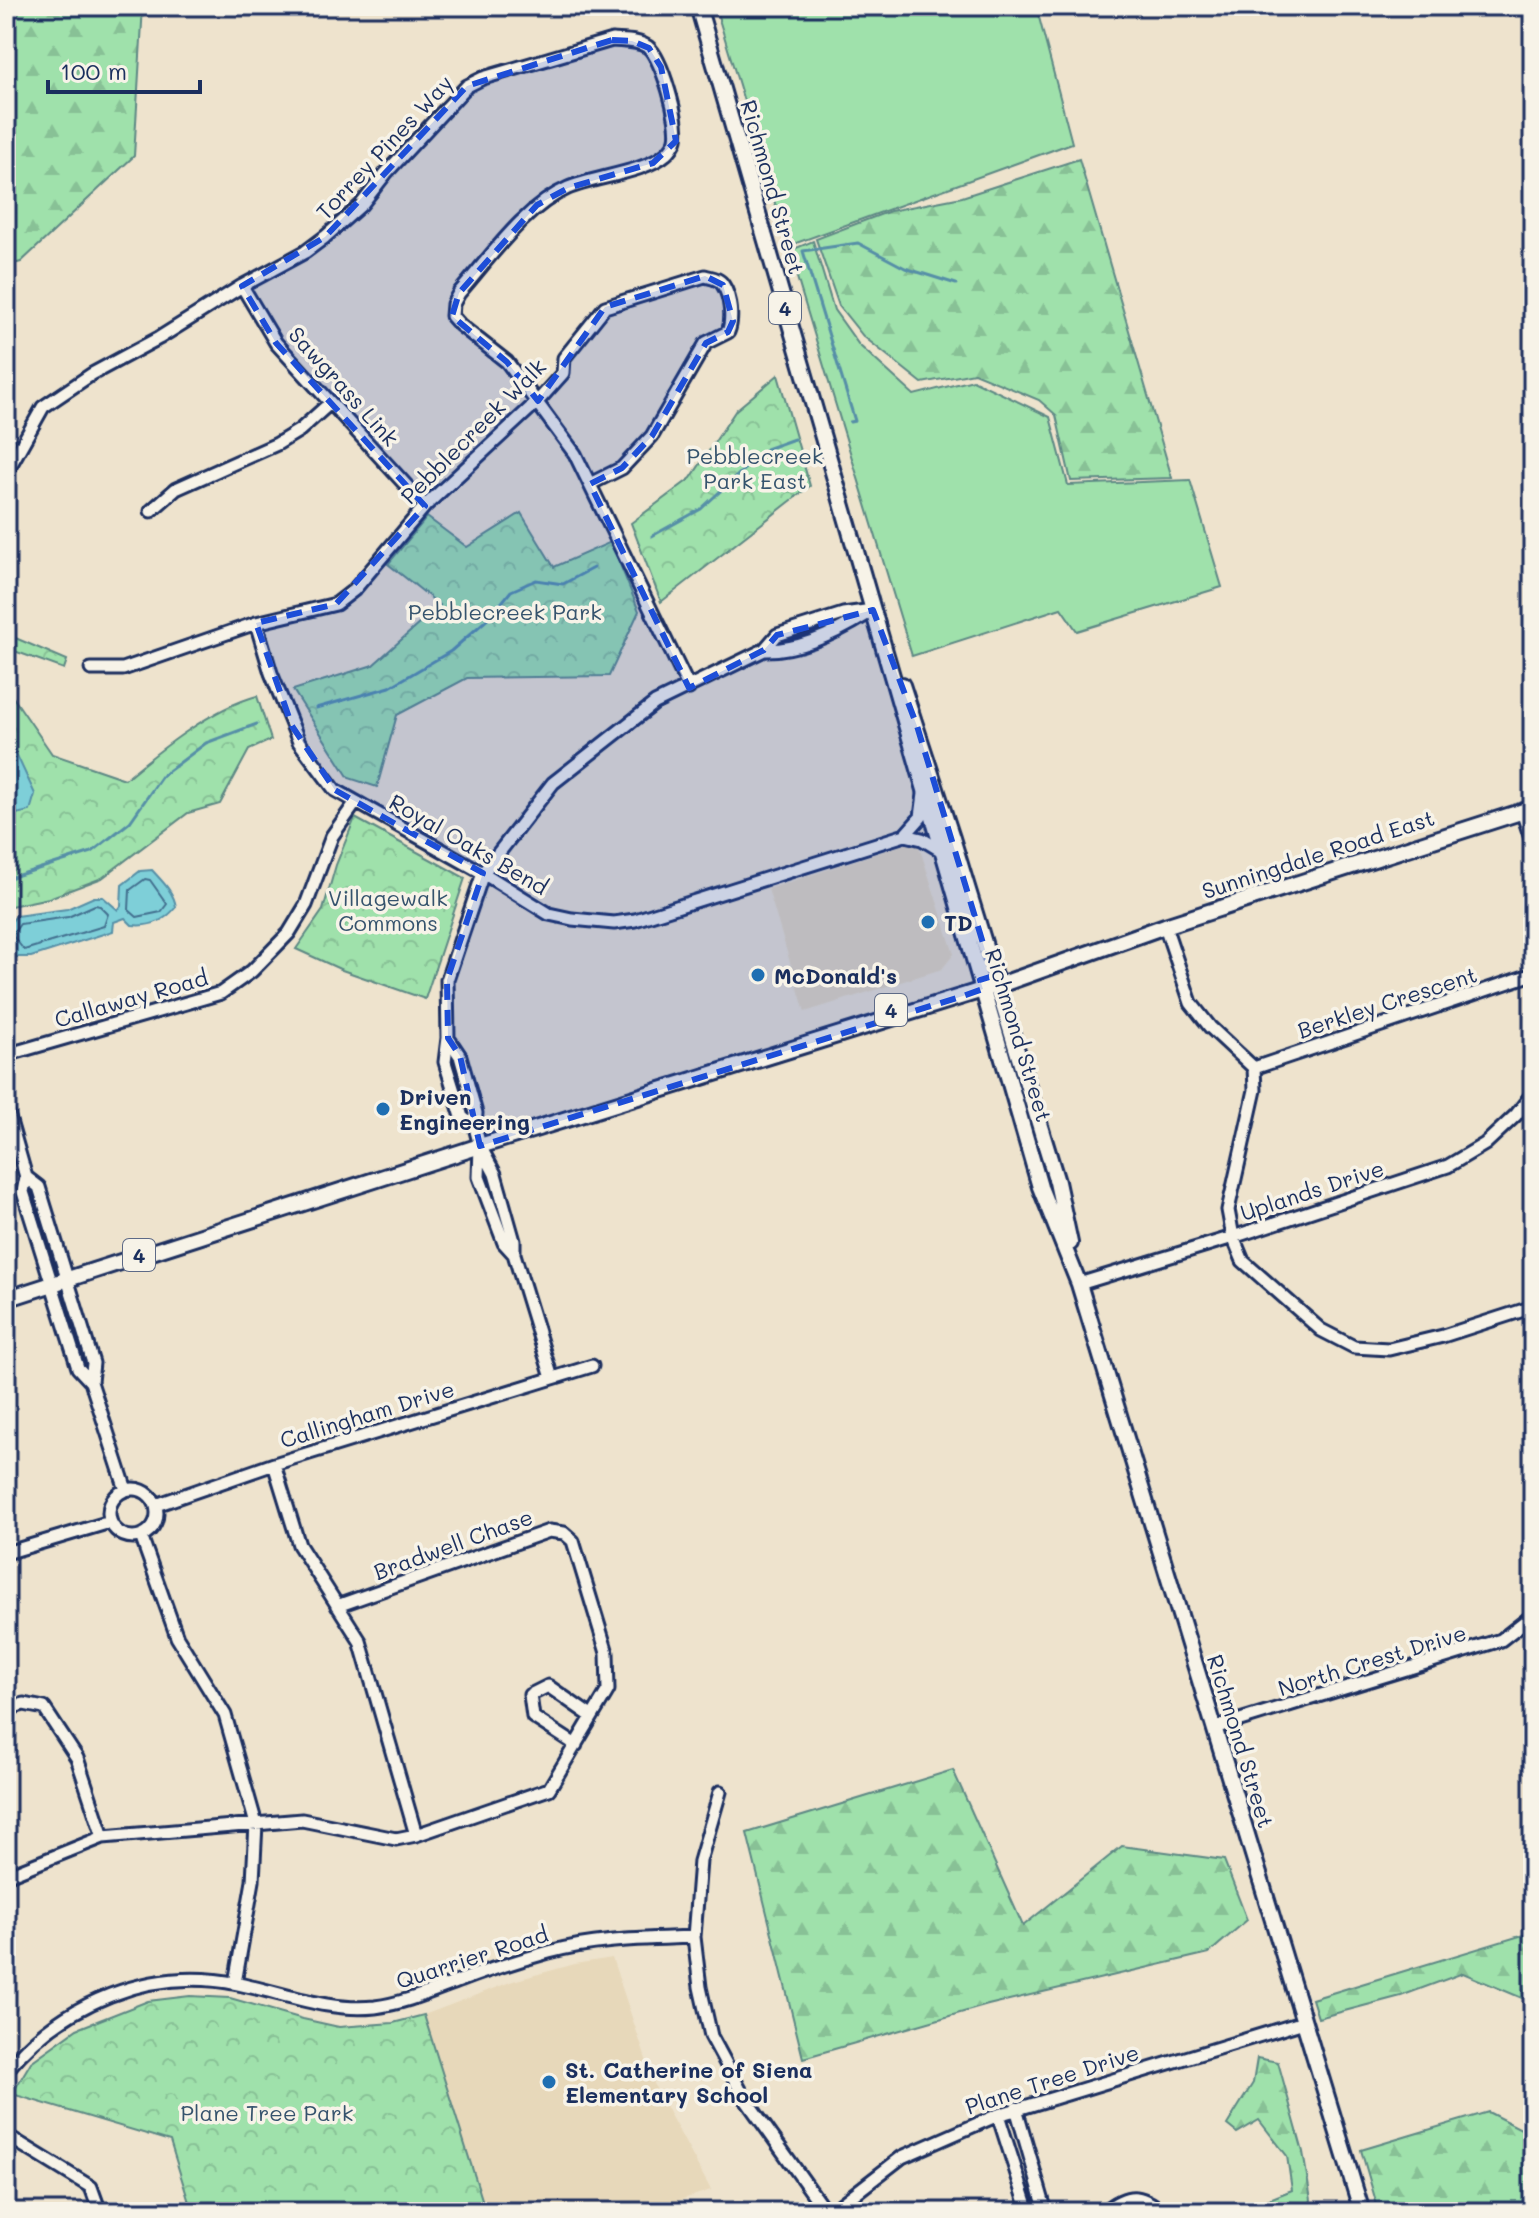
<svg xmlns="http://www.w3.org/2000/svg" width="1539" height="2218" font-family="Mali,sans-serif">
	<defs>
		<pattern id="forest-firs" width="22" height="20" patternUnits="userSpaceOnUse" patternTransform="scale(2)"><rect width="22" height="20" fill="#9fe1ab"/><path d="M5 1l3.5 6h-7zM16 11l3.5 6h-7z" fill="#88c196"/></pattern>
		<pattern id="park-crowns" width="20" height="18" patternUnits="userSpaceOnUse" patternTransform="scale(2)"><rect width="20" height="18" fill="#9fe1ab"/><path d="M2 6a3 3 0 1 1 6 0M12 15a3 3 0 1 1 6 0" fill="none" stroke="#88c196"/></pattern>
	</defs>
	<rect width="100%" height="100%" fill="#eee3cd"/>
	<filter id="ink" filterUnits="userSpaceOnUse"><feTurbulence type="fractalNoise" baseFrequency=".0125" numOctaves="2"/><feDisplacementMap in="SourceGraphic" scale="16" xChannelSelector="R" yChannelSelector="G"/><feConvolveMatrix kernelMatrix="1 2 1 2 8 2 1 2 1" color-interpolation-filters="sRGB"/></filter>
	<g filter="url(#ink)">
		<path fill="#e7d8ba" d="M917,840L954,954L942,969L805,1012L768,889Z
			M612,1958L656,2089L711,2190L643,2212H486L424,2015L513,1981L575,1964Z"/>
		<path fill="#9fe1ab" stroke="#5d8884" stroke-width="2" d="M715,6H1036L1072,143L788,246Z
			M813,241L834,310L859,345L914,395L973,380L1050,417L1068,485L1190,480L1222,587L1077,631L1061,608L912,656L789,251Z"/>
		<path fill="url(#forest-firs)" stroke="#5d8884" stroke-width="2" d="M6,6H143L134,156L21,262L6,266Z
			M1079,159L1172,478L1071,481L1056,415L1039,400L974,373L922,383L863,336L839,306L816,239L890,211L962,197Z
			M953,1770L1023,1926L1122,1846L1224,1860L1247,1920L1209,1953L988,2005L803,2058L747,1833Z
			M1533,1932V1998H1522L1463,1973L1401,1996L1318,2018L1312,1999Z
			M1257,2058L1278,2062L1303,2152L1311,2200L1306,2212H1264L1267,2200L1292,2190L1287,2156L1259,2120L1237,2133L1227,2125L1253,2083Z
			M1488,2112L1533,2135V2212H1379L1361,2150Z"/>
		<path fill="url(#park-crowns)" stroke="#5d8884" stroke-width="2" d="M778,375L810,486L661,602L631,523L691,478L736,410Z
			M521,513L554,567L611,542L639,611L609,676L467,678L397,715L377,787L349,778L293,690L373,665L440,605L388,564L427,517L467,547Z
			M6,634L67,660L64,669L6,648Z
			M6,687L52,754L125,779C161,749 212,708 257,696L271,740L249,750L220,804L188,813L102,878L49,898L6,907Z
			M355,818L465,878L425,999L342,970L296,949L323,910L336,865Z
			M190,1996L230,1998L303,2019L339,2027L393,2023L424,2015L486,2212H192L170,2141L12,2094L31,2062L77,2029L148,2001Z"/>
		<path fill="#7ecfd8" stroke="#568fa7" stroke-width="2" d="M6,732L35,794L30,811L7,816Z
			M152,870C162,881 174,892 176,907C165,921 150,927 132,925L125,918L114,922L113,931L31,957H14C9,942 3,929 16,916L67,909L94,897H103L118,910L121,906L122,885L140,871Z"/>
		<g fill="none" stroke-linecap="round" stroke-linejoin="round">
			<path stroke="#436f8f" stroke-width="2" d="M145,879L150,880L167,904L161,912L137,917L129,910L130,890Z
				M95,905L100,906L108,914L104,926L24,950L12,935L20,924L68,917Z"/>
			<path stroke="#568fa7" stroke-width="3" d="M850,422L855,421L803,251L858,243L905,268L956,284
				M652,536L701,509L766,449L794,439
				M316,708L390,687L451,651L491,616L511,591L536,580L563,584L593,568
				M6,879L92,852L130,822L162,776L206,743L257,724"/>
			<g stroke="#1b2f5e" stroke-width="17">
				<path id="minor" d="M242,286L276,343L425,506
					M6,473L43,407L92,374L159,338L242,286L305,252L325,237L361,205L386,173L467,86L483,78L612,40C624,41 638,40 648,47C662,58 680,122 676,139C675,144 670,151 666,154C646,172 594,177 568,188C524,207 490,258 459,293L453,304L452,316L460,325L507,362L575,454L689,688
					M151,511L176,489L277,444L300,430L330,403
					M256,623L271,673L299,742L335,790L483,873L549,914L572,919L614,923L635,920L905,835L921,817L924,794
					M764,650C799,651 838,632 867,614
					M91,669H123L256,623L336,604L354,590L425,506L538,401L563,373L564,358L605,307L705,276C711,278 719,278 723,285C731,297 733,320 728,332L706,343L652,436L622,468L590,484
					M1522,811L1533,845
					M905,835L922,839L942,851
					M1165,926L1191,1003L1210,1027L1254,1068L1255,1090L1228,1210L1233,1237L1243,1261L1321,1330L1354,1347L1389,1349L1443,1336L1533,1307
					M448,1038L460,1056L476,1113L475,1127L480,1146L495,1174L514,1241V1254L552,1378
					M6,1055L221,993L252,971L289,933L306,905L332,836L356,802
					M1254,1068L1533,974
					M6,1107L26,1177L23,1192L78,1368L91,1382
					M475,1127L462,1117L445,1062L448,1038L447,980L483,873L553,783L655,703L764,650L777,635L843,614L873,610
					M480,1146L479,1177L504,1243L514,1254
					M26,1177L39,1187L93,1363L91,1382L126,1490
					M1079,1284L1233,1237L1448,1166L1485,1144L1516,1115L1533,1093
					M274,1464L299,1545L360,1641L416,1835
					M109 1513a24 24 0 1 1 48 0a24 24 0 1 1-48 0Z
					M156,1505L274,1464L592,1366
					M141,1536L177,1637L225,1715L256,1824L253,1881L235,1983
					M6,1553L110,1522
					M6,1709L24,1704L44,1708L77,1758L103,1837
					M1214,1728L1501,1640L1533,1615
					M576,1745L533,1717L530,1695L548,1686L591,1716
					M720,1792L700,1861L694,1937L700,1987L711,2036L744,2097L826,2212
					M6,1876L103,1837L302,1820L396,1839L416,1835L549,1789L608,1690L607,1653L573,1541L564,1533L549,1531L337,1606
					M6,2071C61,2003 151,1966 238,1984C284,1993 328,2012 375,2007C406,2003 434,1990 462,1980C491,1969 520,1960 549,1952C596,1939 645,1939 694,1937
					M1016,2108L1046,2212
					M998,2115L1029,2212
					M6,2135L91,2187L100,2212
					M831,2212L902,2157L998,2115L1304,2022
					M1104,2212C1127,2193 1140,2193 1163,2212"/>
			</g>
			<g stroke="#1b2f5e" stroke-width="20">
				<path id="major" d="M698,6L1040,1187L1079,1284L1362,2212
					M902,685L952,838L1057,1182L1070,1243
					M6,1299L480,1146L1008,982L1165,926L1533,808"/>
			</g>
			<use href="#minor" stroke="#f7f3e8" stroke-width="11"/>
			<use href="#major" stroke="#f7f3e8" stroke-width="14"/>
		</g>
	</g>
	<path fill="#1d4ed8" fill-opacity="0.2" stroke="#1d4ed8" stroke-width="6" stroke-dasharray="16 10" stroke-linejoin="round" d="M612,40L632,41L649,48L661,67L676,141L653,163L568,188L537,205L459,293L452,316L507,362L538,401L605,307L705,276L723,285L733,321L728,332L706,343L652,436L622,468L590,484L689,688L764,650L777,635L873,610L917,726L993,976L980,980L983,989L963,996L480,1146L460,1056L448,1038L447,980L483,873L335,790L292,726L256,623L336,604L425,506L276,343L242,286L325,237L467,86Z"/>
	<g fill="#1f6fb2" stroke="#f7f3e8" stroke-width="3">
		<circle cx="928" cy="922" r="8"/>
		<circle cx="758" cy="975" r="8"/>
		<circle cx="383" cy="1109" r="8"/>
		<circle cx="549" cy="2082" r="8"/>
	</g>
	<g text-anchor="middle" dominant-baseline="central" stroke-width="7" stroke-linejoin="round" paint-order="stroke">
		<g fill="#f7f3e8" stroke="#5d6a87" stroke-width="2">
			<rect x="769" y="292" width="32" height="32" rx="6"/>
			<rect x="875" y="994" width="32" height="32" rx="6"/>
			<rect x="123" y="1239" width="32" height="32" rx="6"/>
		</g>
		<g font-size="20" font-weight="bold" fill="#1b2f5e">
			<text x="785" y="308">4</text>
			<text x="891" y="1010">4</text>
			<text x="139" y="1255">4</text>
		</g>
		<g font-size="22" fill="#1b2f5e" stroke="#f7f3e8">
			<text transform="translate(384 147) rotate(-47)">Torrey Pines Way</text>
			<text transform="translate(773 187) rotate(74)">Richmond Street</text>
			<text transform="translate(344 386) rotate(48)">Sawgrass Link</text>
			<text transform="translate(473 431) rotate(-45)">Pebblecreek Walk</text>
			<text transform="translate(469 844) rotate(30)">Royal Oaks Bend</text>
			<text transform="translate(1318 854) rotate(-18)">Sunningdale Road East</text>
			<text transform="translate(131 998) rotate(-16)">Callaway Road</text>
			<text transform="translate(1387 1002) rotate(-18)">Berkley Crescent</text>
			<text transform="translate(1019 1035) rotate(73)">Richmond Street</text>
			<text transform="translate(1312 1190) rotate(-18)">Uplands Drive</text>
			<text transform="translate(367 1414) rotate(-17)">Callingham Drive</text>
			<text transform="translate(453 1544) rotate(-20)">Bradwell Chase</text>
			<text transform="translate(1372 1660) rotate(-17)">North Crest Drive</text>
			<text transform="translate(1241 1741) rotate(73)">Richmond Street</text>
			<text transform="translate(472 1957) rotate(-18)">Quarrier Road</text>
			<text transform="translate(1052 2079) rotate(-18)">Plane Tree Drive</text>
		</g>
		<g font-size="22" fill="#35536d" stroke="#f7f3e8">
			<text x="755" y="455">Pebblecreek<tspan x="755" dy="25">Park East</tspan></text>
			<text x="505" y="611">Pebblecreek Park</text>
			<text x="388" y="897">Villagewalk<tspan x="388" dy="25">Commons</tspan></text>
			<text x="267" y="2112">Plane Tree Park</text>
		</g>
		<g font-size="22" font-weight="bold" fill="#1b2f5e" stroke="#f7f3e8" text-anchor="start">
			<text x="944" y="922">TD</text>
			<text x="774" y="975">McDonald's</text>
			<text x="399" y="1096">Driven<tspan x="399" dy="25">Engineering</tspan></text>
			<text x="565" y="2069">St. Catherine of Siena<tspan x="565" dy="25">Elementary School</tspan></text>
		</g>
	</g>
	<rect width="1539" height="2218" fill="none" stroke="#f7f3e8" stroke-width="32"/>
	<rect x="16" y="16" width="1507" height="2186" fill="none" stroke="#1b2f5e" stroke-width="3" filter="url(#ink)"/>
	<path d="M48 80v12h152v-12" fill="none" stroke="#1b2f5e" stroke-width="4"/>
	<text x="60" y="80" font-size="24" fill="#1b2f5e" stroke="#f7f3e8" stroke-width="6" paint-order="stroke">100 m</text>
</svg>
